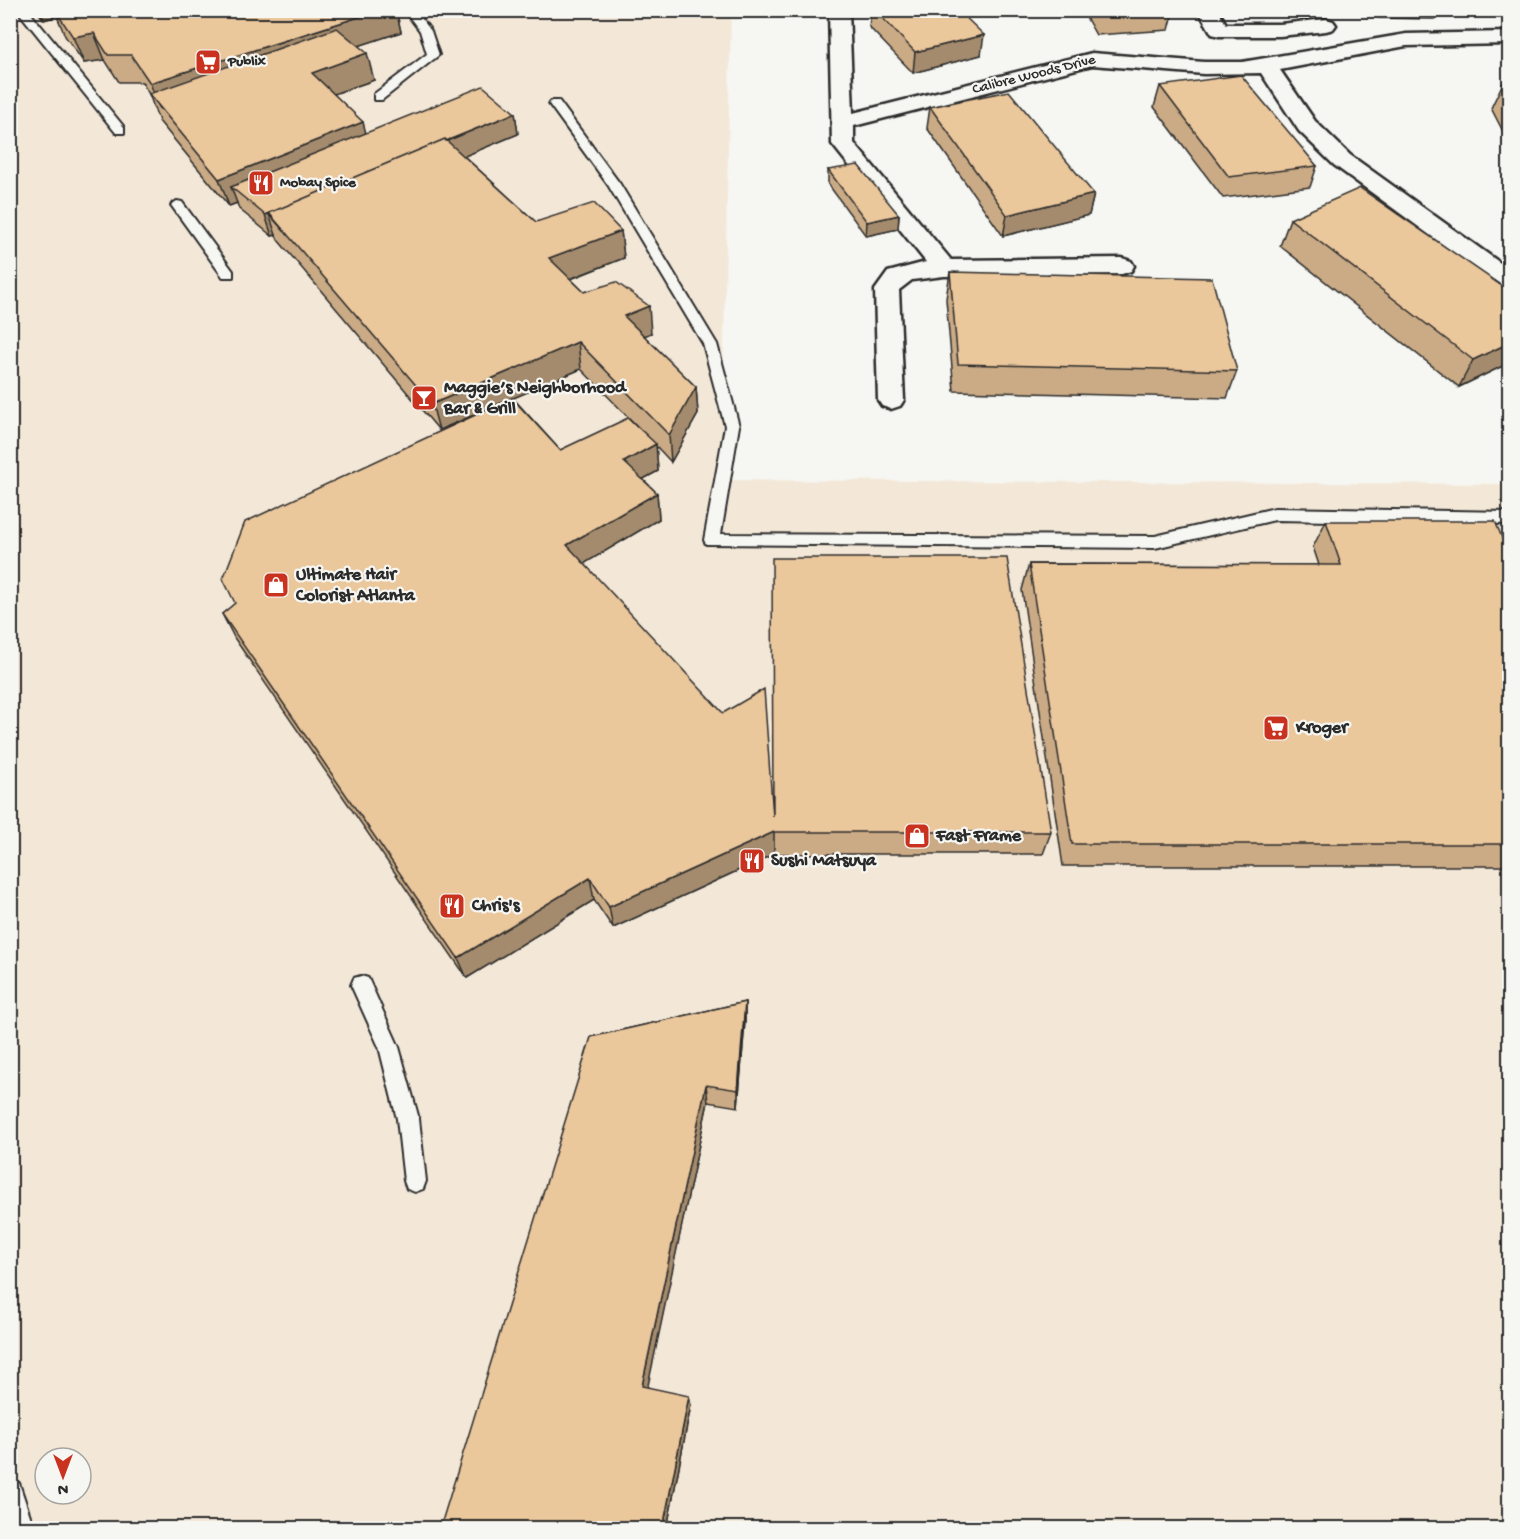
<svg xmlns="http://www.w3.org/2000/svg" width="1520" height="1539" font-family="'Gochi Hand',sans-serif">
	<rect width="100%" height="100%" fill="#f6f6f2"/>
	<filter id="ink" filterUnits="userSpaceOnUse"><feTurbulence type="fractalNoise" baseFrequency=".0167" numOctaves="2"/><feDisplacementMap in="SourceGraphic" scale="12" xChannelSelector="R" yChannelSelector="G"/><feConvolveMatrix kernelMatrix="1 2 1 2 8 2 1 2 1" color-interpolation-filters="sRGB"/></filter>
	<g filter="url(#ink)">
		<path fill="#f3e8d8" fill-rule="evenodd" d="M10,11H731L721,480L1509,484V1528H11ZM45,1458H81V1494H45Z"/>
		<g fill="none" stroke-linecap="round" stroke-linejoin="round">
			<g stroke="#2b2b2b" stroke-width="4">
				<path id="service" d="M17,10H28L124,127V133H116Z
					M404,10H415L431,31L439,55L382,100H374V94L427,54L420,31Z
					M551,101H559L620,184L717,344L739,426L721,534L1155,536L1275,508L1510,512V524L1275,520L1155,548L706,544L704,540L725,426L703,344L608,185L549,104Z
					M177,201L182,202L233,271V277H223L171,205Z
					M361,976L368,978L399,1047L419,1119L426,1181L423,1189L415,1192L407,1189L404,1181L397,1119L379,1047L351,985L354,978Z
					M10,1480L19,1483L34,1528H10Z"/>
			</g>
			<g stroke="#2b2b2b" stroke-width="5">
				<path id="minor" d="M829,10H849L853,113L1092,53L1204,62H1242L1406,34L1510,32V44L1406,46L1280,70L1315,121L1350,155L1510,270V290L1501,287L1334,165L1299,131L1261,73L1204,74L1092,65L854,126V143L951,260L1122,258L1131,261L1134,266L1131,271L1122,274L944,276L912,280L899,290L904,400L900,406L891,409L882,406L878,400L875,290L888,272L926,262L832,144Z
					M1198,10H1218L1226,24H1280L1326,19L1333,21L1336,25L1333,29L1326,31L1280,36H1219L1212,34Z"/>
			</g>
			<use href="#service" fill="#f6f6f2" fill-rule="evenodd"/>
			<use href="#minor" fill="#f6f6f2" fill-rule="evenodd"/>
		</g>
		<path fill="#caab86" stroke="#2b2b2b" stroke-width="1.5" fill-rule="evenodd" d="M36,10H396L401,32L358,46L374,80L334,94L366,133L515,113L518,134L464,156L536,222L621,231L624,258L571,279L584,292L651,333L644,336L696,387L698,414L671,462L656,446L658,471L643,479L657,493L659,519L584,563L773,811L1051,832L1043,854H774L613,928L594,900L467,978L235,639L222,614L501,404L439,430L278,240L276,235L272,236L239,209L237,203L229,206L159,121L149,94L142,82H119L105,60L84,63L65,36L57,16L44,20ZM581,369L639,428L560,450L513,398Z
			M440,10H464L446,16Z
			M871,10H958L981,55L913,73L869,27Z
			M1082,10H1174L1169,30L1096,35Z
			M1375,10H1437L1434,19L1379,18Z
			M1504,81H1509V143L1491,108Z
			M1160,86L1317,166L1310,187L1223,198L1154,107Z
			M930,107L1094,194L1089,215L1003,236L927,128Z
			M828,170L899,215L898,229L866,236L828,184Z
			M1290,219L1509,363L1459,387L1280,246Z
			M950,272L1237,371L1227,398L954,391L946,299Z
			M1326,521L1509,545V877L1506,866H1063L1022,590L1029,564L1319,565L1313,547Z
			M745,1002V1021L738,1107L708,1102L647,1387L691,1405L667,1528L591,1037Z"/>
		<path fill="#a48b6d" stroke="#2b2b2b" stroke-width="1.5" d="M40,10H55L57,16L44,20Z
			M381,10H396L401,32L162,110L159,107L150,83Z
			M445,10H464L446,16Z
			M94,33L105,60L84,63L73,37Z
			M984,35L981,55L913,73L915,52Z
			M367,53L374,80L319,99L312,73Z
			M515,113L518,134L284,231L269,214Z
			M363,122L370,149L231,187L237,203L229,206L219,179Z
			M1094,194L1089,215L1003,236L1007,215Z
			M269,214L276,235L272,236L265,215Z
			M899,215L898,229L866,236L867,222Z
			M621,231L624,258L554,285L549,258Z
			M649,306L651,333L627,343L624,316Z
			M578,342L581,369L439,430L432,404Z
			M1509,343V363L1459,387L1473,360Z
			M696,387L698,414L671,462L669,435Z
			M656,444L658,471L627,488L624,462Z
			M657,493L659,519L572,571L567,545Z
			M774,832V854L613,928L609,907Z
			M590,878L594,900L467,978L458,958Z
			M745,1002V1021L738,1107V1090Z
			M706,1085L708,1102L646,1395L642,1386Z
			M689,1396L691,1405L667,1528H663Z"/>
		<path fill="#ebc79c" stroke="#2b2b2b" stroke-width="1.5" d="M55,10H381L150,83L131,55H108L94,33L73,37Z
			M875,10H958L984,35L915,52Z
			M1097,10H1156L1100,15Z
			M337,28L367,53L312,73L363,122L219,179L149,94Z
			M1241,75L1317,166L1229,177L1160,86Z
			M1504,81H1509V91Z
			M483,86L515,113L446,141L445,139L265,215L231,187Z
			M1009,91L1094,194L1007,215L930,107Z
			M445,139L536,222L594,203L621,231L549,258L584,292L616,282L649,306L624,316L696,387L669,435L578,342L432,404L269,213Z
			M858,165L899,215L867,222L828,170Z
			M1360,188L1509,291V343L1473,360L1290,219Z
			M950,272L1212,278L1237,371L958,364Z
			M512,398L560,450L628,418L656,444L624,462L657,493L567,545L723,713L764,689L773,817L772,558H1007L1051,832H774L609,907L590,878L458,958L222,614L235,603L223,579L245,522Z
			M1326,521H1495L1505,545H1509V844H1072L1029,564L1341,565Z
			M745,1002L738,1090L706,1085L642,1386L689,1396L663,1528H440L591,1037Z"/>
	</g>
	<defs>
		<g id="supermarket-square" transform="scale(1.35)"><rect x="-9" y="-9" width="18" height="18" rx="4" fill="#c8321e" stroke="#f6f6f2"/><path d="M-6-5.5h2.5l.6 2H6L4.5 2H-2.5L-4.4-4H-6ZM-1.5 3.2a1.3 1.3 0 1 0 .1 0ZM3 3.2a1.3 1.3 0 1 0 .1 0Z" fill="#fff"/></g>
		<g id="restaurant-square" transform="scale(1.35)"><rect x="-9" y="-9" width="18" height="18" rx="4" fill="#c8321e" stroke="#f6f6f2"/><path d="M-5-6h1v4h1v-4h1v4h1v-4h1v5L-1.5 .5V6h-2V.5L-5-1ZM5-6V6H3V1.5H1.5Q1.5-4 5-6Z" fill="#fff"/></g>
		<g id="bar-square" transform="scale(1.35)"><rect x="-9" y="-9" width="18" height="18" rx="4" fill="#c8321e" stroke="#f6f6f2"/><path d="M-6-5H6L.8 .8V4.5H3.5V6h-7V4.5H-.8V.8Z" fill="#fff"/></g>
		<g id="shop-square" transform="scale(1.35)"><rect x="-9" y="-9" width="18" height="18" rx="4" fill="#c8321e" stroke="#f6f6f2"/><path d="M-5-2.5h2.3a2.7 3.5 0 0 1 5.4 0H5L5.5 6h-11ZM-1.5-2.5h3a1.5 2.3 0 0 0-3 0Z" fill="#fff"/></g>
	</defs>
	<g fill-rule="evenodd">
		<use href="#supermarket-square" x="208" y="62"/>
		<use href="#restaurant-square" x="261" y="183"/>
		<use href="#bar-square" x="424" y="398"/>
		<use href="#shop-square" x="276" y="585"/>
		<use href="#supermarket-square" x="1276" y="728"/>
		<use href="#shop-square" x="917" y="836"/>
		<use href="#restaurant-square" x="752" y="861"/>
		<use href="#restaurant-square" x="452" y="906"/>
	</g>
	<g text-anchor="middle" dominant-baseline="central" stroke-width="4.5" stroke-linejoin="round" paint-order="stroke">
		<g font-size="15" font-weight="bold" fill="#2b2b2b" stroke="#f6f6f2" text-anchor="start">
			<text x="228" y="62">Publix</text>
			<text x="280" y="183">Mobay Spice</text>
		</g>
		<g font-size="15" fill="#2b2b2b" stroke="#f6f6f2">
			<text transform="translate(1034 75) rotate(-14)">Calibre Woods Drive</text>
		</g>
		<g font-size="18" font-weight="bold" fill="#2b2b2b" stroke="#f6f6f2" text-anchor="start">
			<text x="444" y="388">Maggie’s Neighborhood<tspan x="444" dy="21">Bar &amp; Grill</tspan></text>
			<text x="296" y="575">Ultimate Hair<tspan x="296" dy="21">Colorist Atlanta</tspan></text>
			<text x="1296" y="728">Kroger</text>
			<text x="936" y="836">Fast Frame</text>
			<text x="771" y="861">Sushi Matsuya</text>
			<text x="472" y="906">Chris's</text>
		</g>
	</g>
	<rect width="1520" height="1539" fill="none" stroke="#f6f6f2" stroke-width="36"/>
	<rect x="18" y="18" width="1484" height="1503" fill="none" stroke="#2b2b2b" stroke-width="2" filter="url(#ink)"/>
	<g transform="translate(63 1476) rotate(180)"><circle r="28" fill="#f6f6f2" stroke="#a5a5a2" stroke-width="1.5"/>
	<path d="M0-4.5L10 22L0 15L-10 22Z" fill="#c8321e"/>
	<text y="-9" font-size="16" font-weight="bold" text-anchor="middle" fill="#2b2b2b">N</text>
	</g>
</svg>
